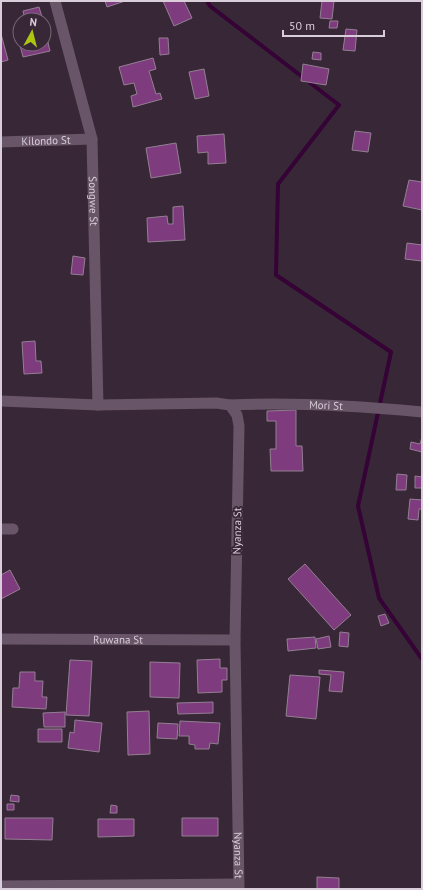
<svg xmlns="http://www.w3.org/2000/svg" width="423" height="890" font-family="'PT Sans',sans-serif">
	<rect width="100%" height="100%" fill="#382737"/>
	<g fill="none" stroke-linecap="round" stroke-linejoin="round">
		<path stroke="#350335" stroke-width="4" d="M207,1L210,6L339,105L278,184L276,275L391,352L358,506L379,598L422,659"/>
	</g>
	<path fill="#7e3c7e" stroke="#937f92" d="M105,1H125L107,7Z
		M163,1H184L192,18L174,26Z
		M322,1H334L332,19L320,18Z
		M39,7L43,20H25L23,11Z
		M330,21H338L337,28H329Z
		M20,25V44H44V26L50,51L23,57L15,26Z
		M346,29L357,30L355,51L343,50Z
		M1,34L8,60L1,62Z
		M159,38H168L169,54L160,55Z
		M313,52L321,53V60L312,59Z
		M153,58L156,69L149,71L156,94L160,93L162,99L133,107L131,96L137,94L134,83L124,85L119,67Z
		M303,64L329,69L326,85L301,81Z
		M204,69L209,96L195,99L189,72Z
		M355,131L371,133L368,152L352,150Z
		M224,134L226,163L208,164V152L198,153L197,136Z
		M176,143L181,173L151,178L146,148Z
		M409,180L422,182V210L403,206Z
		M183,206L185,240L148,242L147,218L167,216L168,224H173V207Z
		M407,243L422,245V261L405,259Z
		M73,256L85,258L83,275L71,274Z
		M35,341L36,361H41L42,373L24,374L22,342Z
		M296,410V446H302L303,471H271L270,449H276V421H267V411Z
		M422,437V452L410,449L411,442L420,444Z
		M422,460V488H415V476L422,477Z
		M397,474L407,475L406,490H396Z
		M410,499L422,500V509H419L418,520L408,519Z
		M305,564L351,615L334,630L288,579Z
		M10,570L20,589L1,599V575Z
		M385,614L389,623L381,626L378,616Z
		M340,632L349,633L348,647L339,646Z
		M329,636L331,647L318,649L316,639Z
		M315,637L316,648L288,651L287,639Z
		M220,659V668H227V680H222V692L198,693L197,660Z
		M70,660L92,661L89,716L66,715Z
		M150,662L180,663L179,698L150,697Z
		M319,670L344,672L342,692L329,691L331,675L319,674Z
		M20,672H35V681H43L42,697H47L46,709L12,707L13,688H19Z
		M290,675L320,677L316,719L286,716Z
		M213,702V713L178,714L177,703Z
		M149,711L150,754L128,755L127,712Z
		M65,712V727H44L43,713Z
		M75,720L102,723L99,752L68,748L70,732L74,733Z
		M180,721L220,723L218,744L210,743L209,749H195V745L189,744V736H179Z
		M158,723L178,724L177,739L157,738Z
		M38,729H62V742H38Z
		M11,795L19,796V802L10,801Z
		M7,804H14V810H7Z
		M111,805L117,806V813H110Z
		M5,818H53L52,840L5,839Z
		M182,818H218V836H182Z
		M98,819H134V836L98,837Z
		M317,877L339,878V889H317Z"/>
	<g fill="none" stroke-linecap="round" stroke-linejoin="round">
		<g stroke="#685567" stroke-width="11">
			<path id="s1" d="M55,1L92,139L98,405"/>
			<path id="s2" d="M1,142L92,139"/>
			<path id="s3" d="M1,401L98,405L216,403L230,405L237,415L239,426L235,640L239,889"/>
			<path id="s4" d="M230,405C294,402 358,406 422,412"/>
			<path d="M1,529H13"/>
			<path id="s5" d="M1,639L235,640"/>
			<path d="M1,886L238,884"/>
		</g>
	</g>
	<g text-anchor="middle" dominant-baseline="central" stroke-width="3.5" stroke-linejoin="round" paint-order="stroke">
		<g font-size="11" fill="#d8cdd8" stroke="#382737">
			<text stroke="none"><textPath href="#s2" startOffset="45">Kilondo St</textPath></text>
			<text stroke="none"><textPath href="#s1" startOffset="205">Songwe St</textPath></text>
			<text stroke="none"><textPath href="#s4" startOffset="96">Mori St</textPath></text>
			<text transform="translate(237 531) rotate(-89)">Nyanza St</text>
			<text stroke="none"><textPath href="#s5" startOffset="117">Ruwana St</textPath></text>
			<text stroke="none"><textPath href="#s3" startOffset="682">Nyanza St</textPath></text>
		</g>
	</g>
	<rect width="423" height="890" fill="none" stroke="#d8cdd8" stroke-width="4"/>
	<g transform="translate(32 32) rotate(7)"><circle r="19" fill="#382737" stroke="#786977"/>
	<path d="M0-3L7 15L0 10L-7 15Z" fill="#acc611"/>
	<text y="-6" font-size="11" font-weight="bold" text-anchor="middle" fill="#d8cdd8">N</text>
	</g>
	<path d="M283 30v6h101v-6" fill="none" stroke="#d8cdd8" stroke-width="2"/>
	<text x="289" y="30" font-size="12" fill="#d8cdd8" stroke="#382737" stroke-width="3" paint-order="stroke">50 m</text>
</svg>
